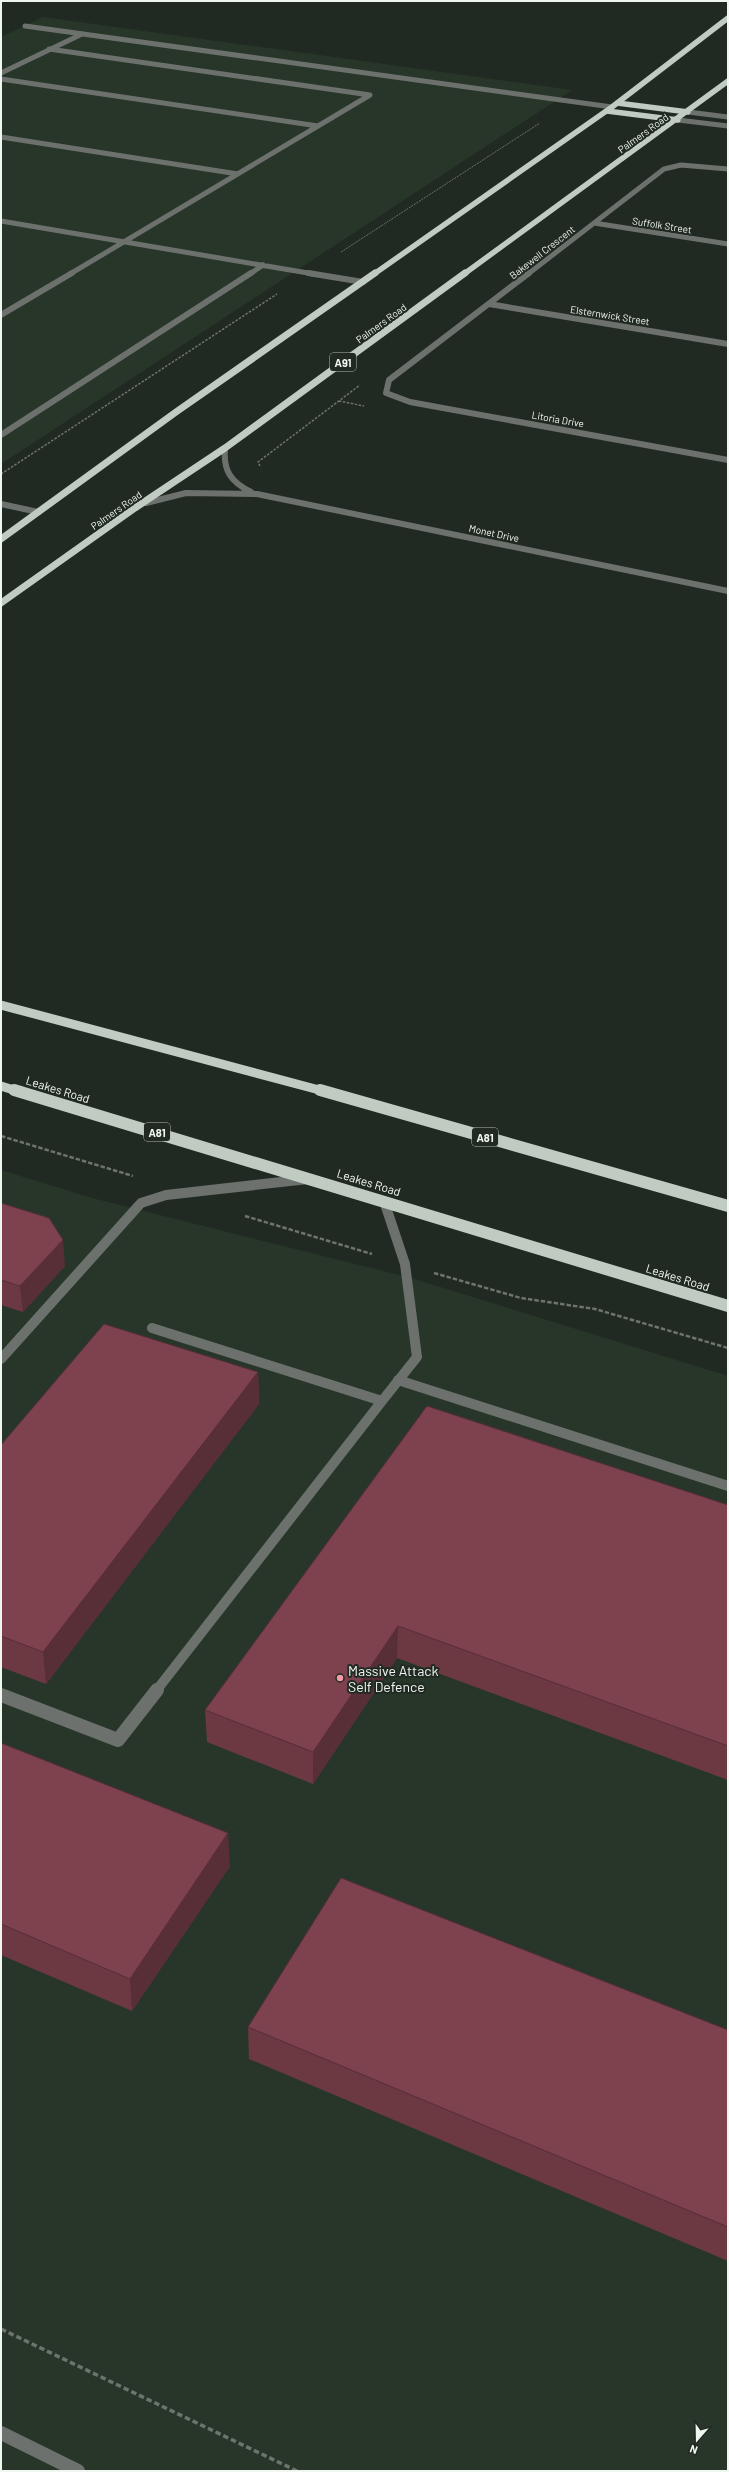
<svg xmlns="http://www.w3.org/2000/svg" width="729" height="2472" font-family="Barlow,sans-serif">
	<rect width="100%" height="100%" fill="#212a22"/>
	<path fill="#28362a" d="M43,17L572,90L1,464V37Z
		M1,1170L92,1198L411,1278L728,1376V2471H1Z"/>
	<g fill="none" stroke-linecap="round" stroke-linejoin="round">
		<path stroke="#6c746c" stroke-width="1" stroke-dasharray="2 1" stroke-linecap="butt" d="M341,252L540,123"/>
		<path stroke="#6c746c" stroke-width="1.5" stroke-dasharray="2.5 1.5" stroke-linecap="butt" d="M339,401L364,406
			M260,466L258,462L360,385
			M1,474L277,294"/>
		<path stroke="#6c746c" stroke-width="2.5" stroke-dasharray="4.5 2" stroke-linecap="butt" d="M1,1136L133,1176
			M245,1216L372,1254
			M434,1273L521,1298L595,1309L728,1348"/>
		<path stroke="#6c746c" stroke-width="3.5" stroke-dasharray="5.5 3" stroke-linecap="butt" d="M1,2329L297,2471"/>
		<path stroke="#6d716d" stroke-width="5" d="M49,49L370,95L318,126
			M1,73L82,34
			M1,79L318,126L70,274
			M1,137L238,174
			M1,221L314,274
			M250,274L263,265"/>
		<path stroke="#6d716d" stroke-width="6" d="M308,273L363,282
			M1,315L72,273
			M1,435L251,273
			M1,504L38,512"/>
		<path stroke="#6d716d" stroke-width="10" d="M152,1328L382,1401L417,1357L405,1264L384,1201
			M1,1359L141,1203L166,1195L308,1179
			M398,1380L728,1486
			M156,1691L382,1401"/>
		<path stroke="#6d716d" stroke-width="14" d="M1,1695L118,1740L157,1690"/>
		<path stroke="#6d716d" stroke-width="5" d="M25,26L612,107
			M594,223L728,244
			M528,274L664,169L681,165L728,169"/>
		<path stroke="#6d716d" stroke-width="6" d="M529,273L389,380L386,393L410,402L728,460
			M489,304L728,344
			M225,448C223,471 231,482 251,492
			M146,503L186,493L257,494L728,591"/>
		<path stroke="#6d716d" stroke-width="14" d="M1,2433L78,2471"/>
		<path stroke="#6d716d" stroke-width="5" d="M688,112L728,117
			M678,120L728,126"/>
		<path stroke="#c0cbc2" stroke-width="5.5" d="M617,103L688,112
			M607,111L678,120
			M374,274L612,107L728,18
			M464,274L728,81"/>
		<path stroke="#c0cbc2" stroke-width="7" d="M1,539L176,412L375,273
			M1,603L135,508L225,448L465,273"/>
		<path stroke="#c0cbc2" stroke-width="9" d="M1,1005L323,1091
			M1,1086L17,1091"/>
		<path stroke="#c0cbc2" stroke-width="12" d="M14,1090L728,1306
			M320,1090L728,1206"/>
	</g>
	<path fill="#6c3943" d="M1,1203L65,1266L23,1312L1,1305Z
		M258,1372L259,1404L46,1684L1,1667V1445Z
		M427,1406L728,1505V1780L397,1658L313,1784L207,1742L205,1710Z
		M1,1743L230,1866L132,2011L1,1955Z
		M248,2027L728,2030V2261L249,2059Z"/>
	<path fill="#582e37" d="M63,1240L65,1266L23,1312L20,1286Z
		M258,1372L259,1404L46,1684L43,1652Z
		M398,1626L397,1658L313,1784V1752Z
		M228,1833L230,1866L132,2011L130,1979Z"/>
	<path fill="#7d424e" stroke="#582e37" d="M1,1203L49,1218L63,1240L20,1286L1,1280Z
		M104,1324L258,1372L43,1652L1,1636V1445Z
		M427,1406L728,1505V1746L398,1626L313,1752L205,1710Z
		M1,1743L228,1833L130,1979L1,1924Z
		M341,1878L728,2030V2227L248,2027Z"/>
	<circle fill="#f39aa9" stroke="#212a22" stroke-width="1.5" cx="340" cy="1678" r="4"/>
	<g text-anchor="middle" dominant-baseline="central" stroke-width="4" stroke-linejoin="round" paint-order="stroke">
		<g font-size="10" fill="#f0f6f0" stroke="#212a22">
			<text transform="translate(643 133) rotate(-36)">Palmers Road</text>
			<text transform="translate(662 225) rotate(9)">Suffolk Street</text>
			<text transform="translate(542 252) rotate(-38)">Bakewell Crescent</text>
			<text transform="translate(610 315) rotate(9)">Elsternwick Street</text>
			<text transform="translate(381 323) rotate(-36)">Palmers Road</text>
			<text transform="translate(558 419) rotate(10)">Litoria Drive</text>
			<text transform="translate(116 510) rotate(-35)">Palmers Road</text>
			<text transform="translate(494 533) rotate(12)">Monet Drive</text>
		</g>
		<g fill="#212a22" stroke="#b2b9b2" stroke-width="1">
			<rect x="330" y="353" width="26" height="18" rx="3"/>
			<rect x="144" y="1123" width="26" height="18" rx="3"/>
			<rect x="472" y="1128" width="26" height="18" rx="3"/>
		</g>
		<g font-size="11" font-weight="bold" fill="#f0f6f0">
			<text x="343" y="362">A91</text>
			<text x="157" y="1132">A81</text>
			<text x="485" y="1137">A81</text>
		</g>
		<g font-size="12" fill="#f0f6f0" stroke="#212a22">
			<text transform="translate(58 1089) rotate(17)">Leakes Road</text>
			<text transform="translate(369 1182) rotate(17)">Leakes Road</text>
			<text transform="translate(678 1277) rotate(17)">Leakes Road</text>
		</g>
		<g font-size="14" fill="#f0f6f0" stroke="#212a22" text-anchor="start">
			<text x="348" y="1670">Massive Attack<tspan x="348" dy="16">Self Defence</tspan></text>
		</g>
	</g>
	<rect width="729" height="2472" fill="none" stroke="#f0f6f0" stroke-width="4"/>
	<g transform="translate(697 2440) rotate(200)" stroke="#212a22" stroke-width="3" paint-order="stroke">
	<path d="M0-3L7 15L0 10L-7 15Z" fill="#f0f6f0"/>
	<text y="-6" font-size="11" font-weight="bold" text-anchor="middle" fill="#f0f6f0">N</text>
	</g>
</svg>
